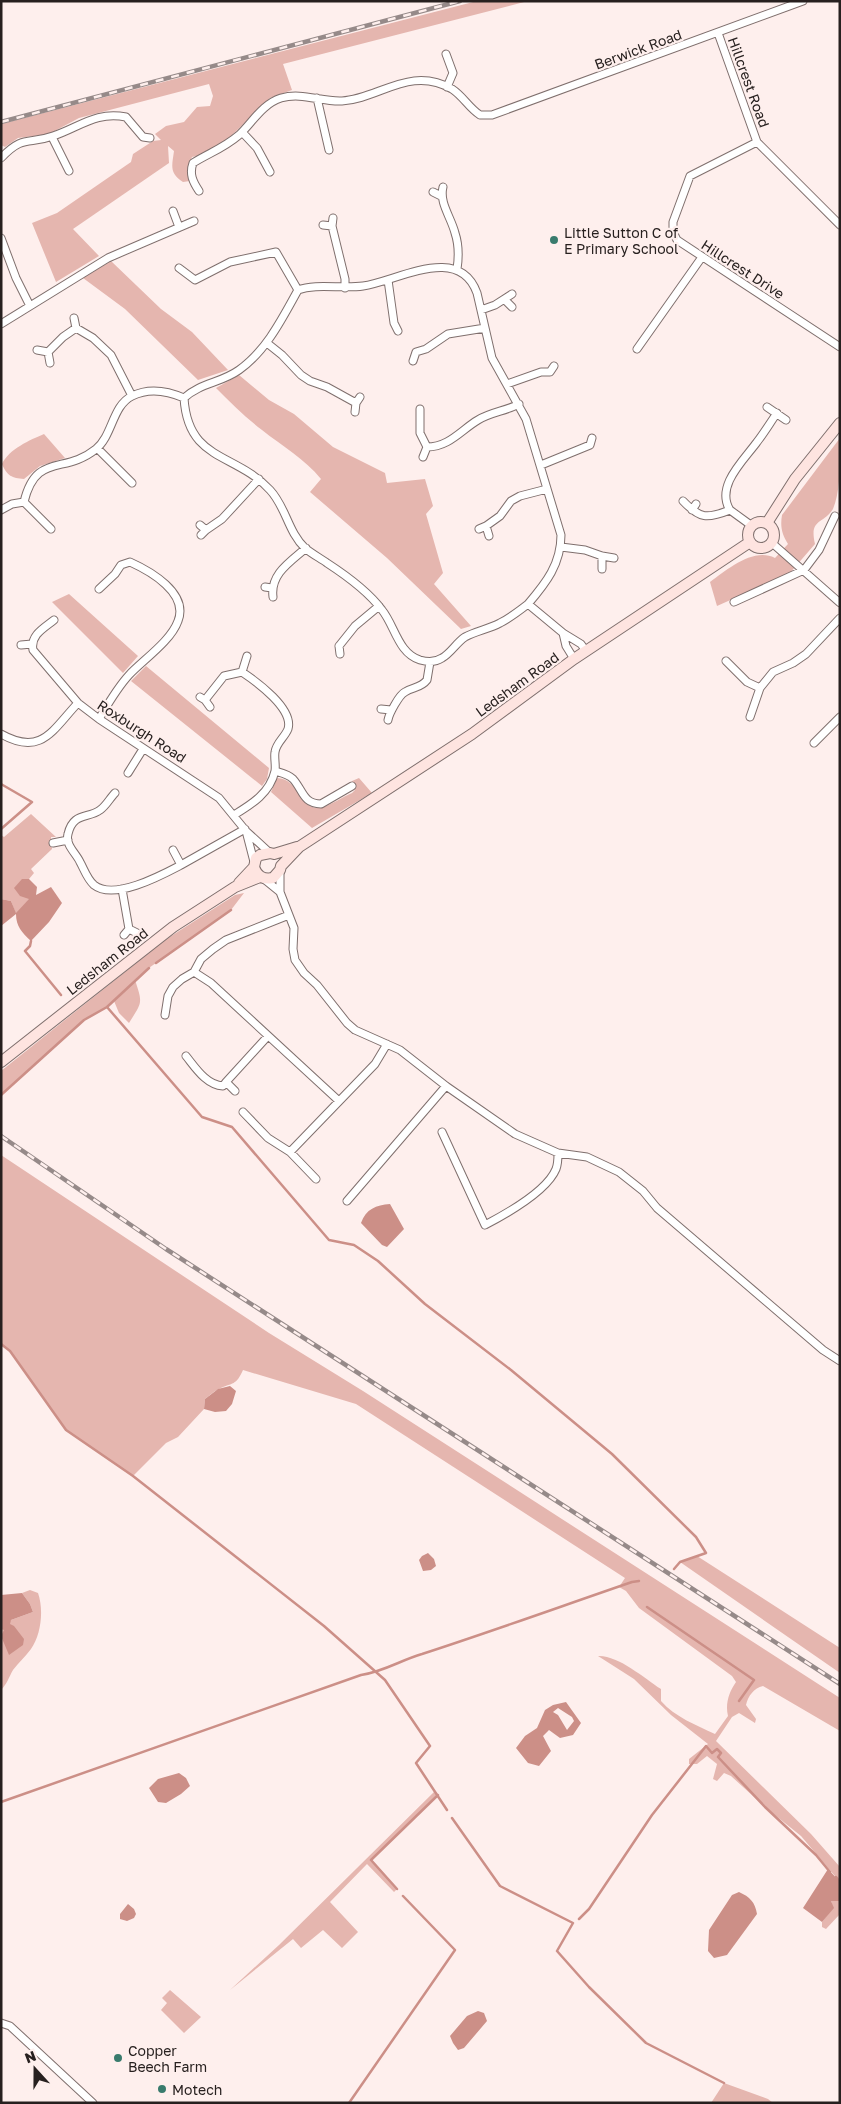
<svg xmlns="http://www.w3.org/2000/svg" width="841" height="2104" font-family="'Golos Text',sans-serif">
	<rect width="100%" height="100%" fill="#feefed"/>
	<path fill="#e5b6af" d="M477,1H528L283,64L292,90L270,98L228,139L210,153L192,157L187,170L190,181L183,182C169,173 172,166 174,151L168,146L169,163L73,229L99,256L56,282L32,223L57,213L131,162L133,154L153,141L161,140L155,134L166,126L184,122L197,107L210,106L213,96L209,84L79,118L49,134L18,138L5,147L1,145V124Z
		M111,261L161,309L192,332L228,370L198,380L125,309L83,278Z
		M239,375L269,400L294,414L333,447L385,473L387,483L425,479L433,506L426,514L443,573L434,584L471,626L461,629L387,558L310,492L321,479C305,459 282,446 262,430C245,417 231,403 216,388Z
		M44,434L65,458L40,466L24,479C12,478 7,476 2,464C9,449 30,440 44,434Z
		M840,438C840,460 841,490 833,509C823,525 809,518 815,544L789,574L717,606L710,582C727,570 753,547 775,558L788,544C782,534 780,527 782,515Z
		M69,594L138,656L123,673L52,602Z
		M146,666L269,768L267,779L262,786L131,681Z
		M277,778C301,779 300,814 323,807C333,804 342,797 352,793L355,790L352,781L359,778L372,793L312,828L271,792Z
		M31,814L56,837H51L52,849L31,869L34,873L29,879H22L30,899L16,914L11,901L1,899V835L4,837Z
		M244,893L231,910L146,970L135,980C143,1004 142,1002 129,1023L119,1013L114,1001L107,1007L84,1020L1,1095V1071L165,940L235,895Z
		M1,1155L269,1333L363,1391L840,1698V1731L763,1686C754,1688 748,1696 746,1705L756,1719L755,1723L739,1713L732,1717L716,1741L811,1834L840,1867V1882L801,1836L765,1807L731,1776L724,1773L717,1781L713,1779L717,1764L707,1756L697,1764H689V1759L708,1744L671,1715L634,1679L598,1656C618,1655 644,1678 661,1689V1701C675,1717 696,1725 715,1734L728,1716C725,1704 729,1692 736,1682L732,1676L639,1608L626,1591L619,1587L625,1578L356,1404L243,1370C236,1386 233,1382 219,1389C214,1391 209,1396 205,1399L204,1409L178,1437L166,1443L133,1476L66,1430L10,1351L1,1344Z
		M697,1556L840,1648V1673L680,1562Z
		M30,1590L38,1593C44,1610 41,1635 31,1649C25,1657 18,1663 13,1670C9,1677 7,1684 1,1690V1629H4L11,1620L33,1612L30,1604L22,1593Z
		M435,1791L438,1795L372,1860L397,1889L394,1892L367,1864L330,1902L358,1932L342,1948L323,1930L301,1948L293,1939L230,1990L279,1945Z
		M831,1901H840V1914L826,1929L822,1927V1922L833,1908Z
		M170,1990L201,2017L184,2033L161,2010L167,2003L162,1998Z
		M724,2083L768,2099L773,2103H711Z"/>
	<path fill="#cc8f87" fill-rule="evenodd" d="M22,879H29L37,887L36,895L51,887L62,903L49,922L31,941C22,933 16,926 16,914L1,926V899L11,901L16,913L29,899L20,896L14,888Z
		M390,1204L404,1229L387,1247L382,1245L361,1223C366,1209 376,1205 390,1204Z
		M230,1386L236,1391L232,1404L226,1411L215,1412L204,1409L205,1399L218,1389Z
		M428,1553L434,1559L436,1566L431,1570L423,1571L419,1560L422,1556Z
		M22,1593L30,1604L33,1612L11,1620L10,1624L14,1626L24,1639L23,1645L9,1655L1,1636L4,1630L1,1629V1595Z
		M566,1702L581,1723L573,1735L560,1738L549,1730L543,1736L551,1751L539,1766L528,1763L516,1748L525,1736L537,1728L545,1710L553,1705ZM558,1708L572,1717L574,1721L567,1730L558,1715L553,1712Z
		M179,1773L186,1778L190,1786L181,1794L166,1803L158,1802L149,1788L158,1779Z
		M828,1869L840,1882V1901H831L834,1908L822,1922L803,1908Z
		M739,1892C750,1897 755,1902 757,1914L727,1955L714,1958L708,1951L709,1930L732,1895Z
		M128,1904L134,1909L136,1914L134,1918L127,1921L120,1919V1914Z
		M478,2011L484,2013L487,2021L464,2048L458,2050L453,2043L450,2036L467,2016Z"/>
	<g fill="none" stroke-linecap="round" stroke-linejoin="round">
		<path stroke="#cc8f87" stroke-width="2.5" d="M1,784L32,802L1,829
			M31,941L30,946L25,951L61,995
			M156,963L231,910
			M149,968L107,1007L202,1117L232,1127L329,1240L354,1245L378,1261L425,1304L511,1370L612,1454L696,1537L706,1553L680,1562L674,1569
			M1,1095L84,1020L107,1007
			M1,1344L10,1351L66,1430L133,1476L324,1626L385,1680L430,1746L416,1763L447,1810
			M647,1607L754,1680L739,1701
			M1,1802L361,1675C383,1672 401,1660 422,1654C493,1631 562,1606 632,1582L639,1581
			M452,1818L500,1886L573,1923L557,1951L589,1987L646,2043L724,2083
			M836,1877L840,1882
			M397,1889L371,1860L438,1795
			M579,1919L589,1909L652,1815L706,1746L712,1753L717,1749L721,1753L718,1757L765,1807L816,1855L830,1872
			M349,2103L455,1950L403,1896"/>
		<g stroke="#7f6f6d" stroke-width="9">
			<path id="minor" d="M718,33L757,142L840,225
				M446,54L453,73L447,87
				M317,98L329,150
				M242,132L257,148L270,172
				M52,137L69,171
				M757,142L690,176L673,222V232L677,240L840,347
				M1,158C24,134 28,145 53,136C80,127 96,111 126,117L143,137L150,138
				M443,187C439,203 451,217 455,233C459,245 459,256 457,269
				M199,191C193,182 189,174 193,163C209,153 224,148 239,135C252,123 262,104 281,98C302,92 321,102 342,101C379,99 410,65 452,89C463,96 469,108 480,115H492L803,1
				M433,192L441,196
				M173,211L179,227
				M333,218L332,226L345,279V288
				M323,225L332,226
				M1,238L16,278L30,306
				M179,268L195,280L230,262L276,252L298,290
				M388,280L394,323L398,331
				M505,300L512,307
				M481,310L495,305L512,294
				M74,318L76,328
				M1,324L108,258L194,221
				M267,343L282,355L301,375L310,381L327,387L356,403
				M637,349L702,257
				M37,350L48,352
				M413,361L416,352L426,349L448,334L485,328
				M50,363L48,352L63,337L76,328L93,338L111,355L132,396
				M507,384L541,372H550L554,366
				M767,407L786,420
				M420,409V433L427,447
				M355,412L356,403L360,397
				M427,447C449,447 461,430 478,420C491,412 506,411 519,404
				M97,448L132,483
				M423,457L427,447
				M541,465L590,445L592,438
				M683,501C700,519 707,519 730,510C715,486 744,460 757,442C764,433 770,423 777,413
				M24,502L51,529
				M1,510L12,504L24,502C36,452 64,475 96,449C113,435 112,406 132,396C150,387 168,391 184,398
				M692,510L696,504
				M730,510L752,526
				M200,525L206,530
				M486,526L489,536
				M479,529L486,526L500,516L511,501L520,496L547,489
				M201,535L206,530L222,519L259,479
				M772,543L840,603
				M561,547L585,550L602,556L614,558
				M602,569V556
				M265,587L272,588
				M273,597C270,574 290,562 306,548
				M734,602L804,570L819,550L835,516
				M528,604C519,611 510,618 500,623C489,629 476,631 465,637C456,643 451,653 442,658C436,662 427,662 420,660C398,653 395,626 382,610C368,591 347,576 327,563C320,558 312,554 305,548C288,532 286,507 270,490C235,452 188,462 184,398C200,383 221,383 239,370C266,351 282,319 298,290C316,283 342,289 363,286C398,281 459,243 477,293L492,358L526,419L561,535C561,564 546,583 528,604L563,633
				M54,620C44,628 30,635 33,650L78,703L99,719L219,798L246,831L270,853
				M21,645L32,644
				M339,646L355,626L379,606
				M339,646L340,654
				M574,659L566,646L563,633L581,644L586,651
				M726,661L747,682L760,688
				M200,697L205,700L210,707
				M205,700L224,676L242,672
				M381,709L391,710
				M750,717L760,688L773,672L793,663L806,654L840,618
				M99,719C108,704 117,688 129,675C143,660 171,641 178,621C189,593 150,571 130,562L121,565L115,574L99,589
				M388,720C389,714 399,695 405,692C413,687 421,688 427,680L430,662
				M1,734C42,757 53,729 78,703
				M814,743L840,717
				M275,771C282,773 288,774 293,779C303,790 303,804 321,804L352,786
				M128,773L143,749
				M115,793C110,798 106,806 100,810C88,819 73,812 68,834C65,845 76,853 80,862C84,869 87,879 94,885C114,901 162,875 181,865
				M234,815C252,804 270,793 275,771C276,765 274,758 275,752C276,743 285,737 288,729C294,709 257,682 242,672L247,656
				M246,831L254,862
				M53,843L68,840
				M173,850L181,865L245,829
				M280,870V892L294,928L293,949L295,960L304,973L317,985L347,1023L355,1030L400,1050L446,1086L515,1134L558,1153L587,1157L619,1172L643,1191L657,1208L823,1350L840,1361
				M264,879L280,892
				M122,889L129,929L124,935
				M129,929L137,933
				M194,972L211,983L339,1101
				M165,1015L168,996L173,987L182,979L194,972L201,959L213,949L226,940L289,915
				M186,1056C195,1067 206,1085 223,1086L226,1082L235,1091
				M226,1082L268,1036
				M243,1112L268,1138L290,1152L316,1179
				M442,1132L485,1225C506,1214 547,1191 556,1169C558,1164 558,1158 558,1153
				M290,1152L375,1064L387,1044
				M347,1201L446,1086
				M1,2023L10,2026L93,2103"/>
		</g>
		<g stroke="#7f6f6d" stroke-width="12">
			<path id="secondary" d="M748 535a13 13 0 1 1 26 0a13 13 0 1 1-26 0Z
				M767,523L795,479L840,423
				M254,867C257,876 263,880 273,878L280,870L281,866L299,847L472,734L574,659L750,542
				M239,883L254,867L256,858L260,855L270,853L274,854L297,847
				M1,1062L173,927L235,887L260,877"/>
		</g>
		<use href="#minor" stroke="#fff" stroke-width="7"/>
		<use href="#secondary" stroke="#fee4e0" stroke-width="10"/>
		<g stroke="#968a89" stroke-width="4.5">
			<path id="rail" d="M1,122L460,1
				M1,1136L166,1249L840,1684"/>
		</g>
		<use href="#rail" stroke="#feefed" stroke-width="2.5" stroke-dasharray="8" stroke-linecap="butt"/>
	</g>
	<g fill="#397b6d" stroke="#feefed" stroke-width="2">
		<circle cx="554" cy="240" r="5"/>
		<circle cx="118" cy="2058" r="5"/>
		<circle cx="162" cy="2089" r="5"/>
	</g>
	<g text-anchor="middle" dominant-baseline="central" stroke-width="4.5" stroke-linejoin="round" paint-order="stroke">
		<g font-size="14" fill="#27201f" stroke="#feefed">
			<text transform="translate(638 49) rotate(-20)">Berwick Road</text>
			<text transform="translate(749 82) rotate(70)">Hillcrest Road</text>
			<text transform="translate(743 269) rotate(33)">Hillcrest Drive</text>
			<text transform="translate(517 684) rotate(-36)">Ledsham Road</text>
			<text transform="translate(142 731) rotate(33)">Roxburgh Road</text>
			<text transform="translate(107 961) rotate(-38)">Ledsham Road</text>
		</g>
		<g font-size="14" fill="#27201f" stroke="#feefed" text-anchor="start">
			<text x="564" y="232">Little Sutton C of<tspan x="564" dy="16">E Primary School</tspan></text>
			<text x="128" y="2050">Copper<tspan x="128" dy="16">Beech Farm</tspan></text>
			<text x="172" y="2089">Motech</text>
		</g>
	</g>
	<rect width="841" height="2104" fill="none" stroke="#27201f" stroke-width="5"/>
	<g transform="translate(35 2069) rotate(339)" stroke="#feefed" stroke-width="4" paint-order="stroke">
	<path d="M0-4L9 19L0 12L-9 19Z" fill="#27201f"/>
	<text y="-8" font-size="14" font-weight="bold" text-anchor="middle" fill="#27201f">N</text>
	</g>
</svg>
